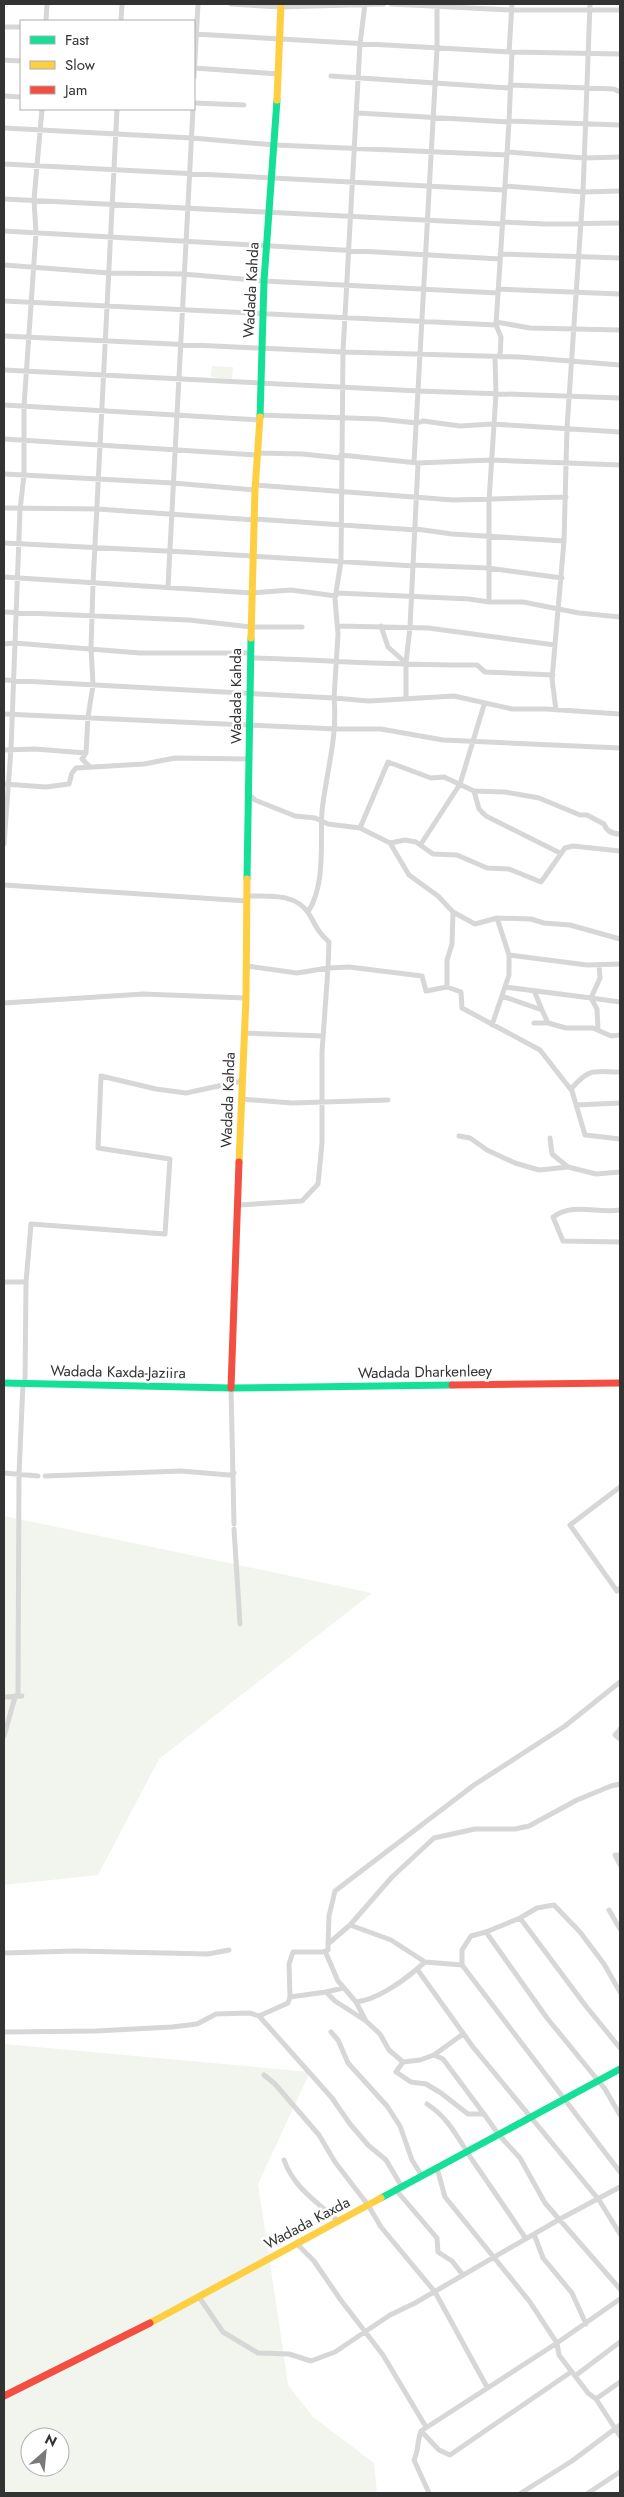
<svg xmlns="http://www.w3.org/2000/svg" width="624" height="2497" font-family="Jost,sans-serif">
	<rect width="100%" height="100%" fill="#fff"/>
	<path fill="#f1f5ed" fill-rule="evenodd" d="M212,366L233,367L232,379L211,377Z
		M4,1516L372,1593L159,1759L98,1875L4,1885Z
		M4,2044L310,2072L258,2184L284,2356L288,2385L313,2417L374,2463L377,2493H4ZM30,2437H60V2467H30Z"/>
	<g fill="none" stroke-linecap="round" stroke-linejoin="round">
		<path stroke="#d7d7d7" stroke-width="5" d="M231,4L281,7L384,4
			M391,4L512,10H620
			M46,21L47,4
			M121,21L122,4
			M4,27H21
			M194,34L512,52L620,54
			M509,52L512,4
			M4,60L21,61
			M194,68L279,74
			M331,76L509,88
			M194,77L198,4
			M510,85L614,89L620,92
			M4,96L21,97
			M194,103L244,105
			M358,113L509,122L496,325L501,337L500,357
			M509,121L620,125
			M509,122L512,52
			M4,128L192,138L275,145L507,155
			M507,152L584,158L620,157
			M4,164L504,190
			M505,186L583,192L620,191
			M4,199L503,224
			M504,222L545,224L620,223
			M4,231L500,259
			M500,254L620,258
			M4,265L109,273L183,274L264,281L498,293
			M498,289L620,294
			M4,301L496,325
			M496,322L530,328L620,330
			M4,336L343,352L520,357L620,365
			M4,370L419,391L620,398
			M4,405L259,420
			M259,415L379,419L417,423L423,421L460,426L492,424L620,432
			M4,439L257,455
			M257,453L303,454L340,458
			M341,455L418,463L491,460L620,465
			M414,462L437,49V4
			M4,474L173,483L255,490
			M255,485L453,500L566,497
			M4,508L97,509L255,520
			M255,519L416,530
			M416,529L452,534L564,541
			M4,543L185,552L414,566
			M413,565L488,568L562,578
			M4,577L252,593L291,590L336,596
			M168,587L193,109
			M337,593L469,599L489,602H523L579,613L620,617
			M489,602V501L496,394L495,358
			M4,612L189,620L251,627H302
			M338,626L428,628L555,645
			M381,626L388,647L406,663V699
			M4,644L14,643L140,653H250
			M250,658C326,660 401,666 477,665L485,672L553,675
			M406,663L410,627L418,463
			M4,680L334,698L338,634L335,599L341,561L343,352L360,44L365,4
			M556,710L552,679L564,541L567,428L583,192L590,4
			M4,714L336,729H381L443,740L620,748
			M4,750L35,749L86,753L82,759L90,767
			M86,753L88,717L93,685L91,648L93,584L117,109
			M4,784L46,787L69,784L72,773L76,768L144,764L175,758L250,759
			M474,791L479,809L486,816L560,853
			M248,794L255,800L295,816L315,818L328,824L360,828L390,843L405,840L416,842L433,854L457,855L487,868L509,869L541,882L565,848L573,846L620,851
			M360,828L388,762L431,778L444,777L474,791L505,792L539,798L580,815H587L604,824C607,832 613,834 620,834
			M390,843L409,875L438,896L453,912L475,924L497,918L531,919L544,923L570,925L620,939
			M4,844L11,749L20,510L24,475V406L36,233L34,200L42,109
			M421,844L460,784L484,705
			M4,885L247,901
			M249,896C270,896 296,893 309,914C317,927 317,931 329,942L328,968L349,967L422,976L426,991L447,987L461,992L462,1008L540,1050L572,1091L585,1135L620,1139
			M308,912C326,884 320,843 322,811C326,773 338,737 334,698L369,701L454,696L512,709H546L620,714
			M509,955L587,965L620,964
			M599,965L600,978L591,998L620,1002
			M447,987V960L452,944L453,912
			M505,987L591,998L597,1009L598,1029
			M535,993L542,1010
			M502,996L542,1010L548,1023H534
			M4,1003L143,994L246,998
			M548,1023L566,1028H593L611,1036L620,1035
			M492,1025L509,975V955L497,918
			M244,1033L323,1036
			M571,1089C590,1067 593,1072 620,1072
			M241,1099L292,1103L388,1100
			M576,1105L620,1103
			M459,1136L470,1138L487,1150L515,1163L539,1170L568,1167
			M550,1138L552,1154L568,1167L596,1174L620,1172
			M239,1205L302,1201L318,1184L322,1143V1052L328,968L297,973L247,966
			M620,1210C597,1214 574,1202 553,1217L563,1241L620,1242
			M4,1282H26L31,1224L165,1234L170,1159L98,1148L101,1076L156,1089L186,1093L242,1081
			M25,1383L26,1282
			M231,1388L234,1524
			M4,1473L38,1476
			M45,1476L181,1471L229,1475L234,1473
			M620,1487L570,1525L617,1591L620,1588
			M234,1529L240,1624
			M4,1697L22,1696
			M620,1729L615,1735L620,1739
			M4,1736L15,1697L18,1693L19,1474L23,1383
			M620,1855H615L620,1865
			M609,1910L620,1929
			M520,1918L537,1908L554,1905L580,1932L604,1964L620,1992
			M350,1925L391,1940L425,1962
			M486,1932L547,2018L605,2089L620,2115
			M328,1944L329,1916L335,1891L474,1785L565,1726L620,1682
			M325,1951L338,1981L356,2002
			M4,1953L75,1951L208,1954L229,1950
			M462,1965V1950L471,1936L486,1932L520,1918L585,2005L620,2048
			M326,1992L343,1988
			M259,2016L288,2003L290,1997
			M365,2019L356,2002C376,2000 402,1982 417,1969
			M4,2032L96,2031L172,2027L197,2024L216,2014L250,2013L259,2016L332,2098L350,2124L368,2145L386,2160L402,2187
			M331,2032L338,2040L348,2063L387,2106L400,2126L412,2160L422,2176
			M434,2055L463,2034
			M403,2062L396,2072L411,2082L426,2084L441,2093L468,2114H484L499,2135L520,2158L545,2203L620,2289
			M264,2075L275,2084L319,2135L335,2162L368,2205L381,2227L435,2292L487,2387
			M427,2104C450,2119 458,2139 473,2161C491,2187 509,2213 526,2239
			M484,2114L443,2059L434,2055L420,2060L403,2062L389,2050L380,2034L366,2021L335,2001L326,1992L290,1997L289,1964L293,1952H322L328,1950V1944L350,1925L392,1877L434,1838L475,1829H515L529,1826L577,1800L611,1786L620,1784
			M284,2160C294,2188 317,2202 338,2221
			M437,2168L445,2197L530,2302L557,2343L620,2299
			M620,2172L462,1965L425,1962L417,1969L473,2047L599,2200L620,2234
			M396,2190L437,2238L438,2252L452,2261L463,2275
			M534,2234L543,2258L572,2293L586,2324
			M297,2244L314,2261L340,2299L383,2355L426,2427
			M199,2297L223,2332L258,2353L289,2354L311,2361L335,2352L390,2315L415,2303L560,2219L620,2187
			M575,2376L620,2342
			M596,2399L620,2382
			M421,2431L439,2450L450,2455L571,2372
			M429,2493L414,2460C419,2450 417,2441 421,2431L557,2343L559,2355L588,2393L596,2399L620,2436
			M521,2493L572,2461L620,2425
			M588,2493L620,2472"/>
		<path stroke="#16e098" stroke-width="7" d="M260,417L264,281L277,100
			M247,879L251,638
			M4,1383L231,1388L452,1385
			M381,2198L620,2069"/>
		<path stroke="#ffcf43" stroke-width="7" d="M277,100L281,4
			M251,638L255,490L260,417
			M239,1162L246,998L247,879
			M150,2323L381,2198"/>
		<path stroke="#f24e42" stroke-width="7" d="M452,1385L620,1383
			M231,1388L239,1162
			M4,2396L150,2323"/>
	</g>
	<g text-anchor="middle" dominant-baseline="central" stroke-width="5" stroke-linejoin="round" paint-order="stroke">
		<g font-size="15" fill="#333" stroke="#fff">
			<text transform="translate(251 290) rotate(-87)">Wadada Kahda</text>
			<text transform="translate(236 696) rotate(-90)">Wadada Kahda</text>
			<text transform="translate(228 1100) rotate(-88)">Wadada Kahda</text>
			<text transform="translate(118 1372) rotate(1)">Wadada Kaxda-Jaziira</text>
			<text transform="translate(425 1372) rotate(-1)">Wadada Dharkenleey</text>
			<text transform="translate(307 2223) rotate(-28)">Wadada Kaxda</text>
		</g>
	</g>
	<rect width="624" height="2497" fill="none" stroke="#333333" stroke-width="10"/>
	<rect x="20" y="20" width="175" height="90" fill="#ffffff" stroke="#adadad"/>
	<rect x="30" y="36" width="25" height="8" fill="#16e098" stroke="#adadad"/>
	<text x="65" y="45" font-size="15" fill="#333333">Fast</text>
	<rect x="30" y="61" width="25" height="8" fill="#ffcf43" stroke="#adadad"/>
	<text x="65" y="70" font-size="15" fill="#333333">Slow</text>
	<rect x="30" y="86" width="25" height="8" fill="#f24e42" stroke="#adadad"/>
	<text x="65" y="95" font-size="15" fill="#333333">Jam</text>
	<g transform="translate(45 2452) rotate(27)"><circle r="24" fill="#ffffff" stroke="#adadad"/>
	<path d="M0-4L9 19L0 12L-9 19Z" fill="#7a7a7a"/>
	<text y="-8" font-size="14" font-weight="bold" text-anchor="middle" fill="#333333">N</text>
	</g>
</svg>
